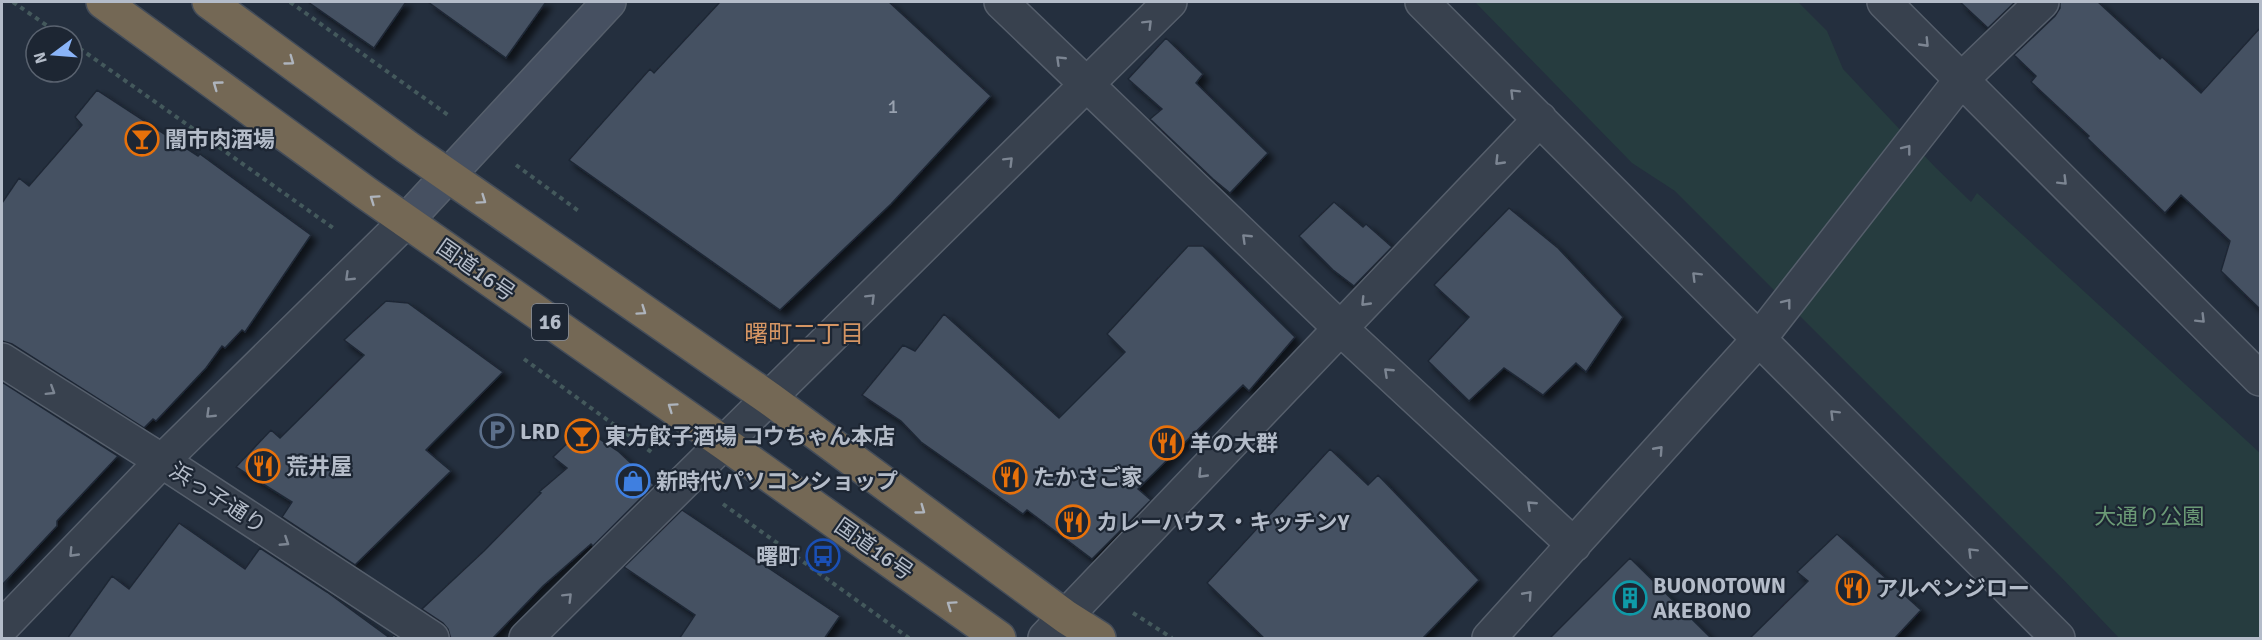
<svg xmlns="http://www.w3.org/2000/svg" width="2262" height="640" font-family="Signika,'Noto Sans JP',sans-serif">
	<defs>
		<filter id="shadow"><feDropShadow dx="5.5" dy="5.5" stdDeviation="3" flood-color="#0009"/></filter>
	</defs>
	<rect width="100%" height="100%" fill="#242f3e"/>
	<path fill="#263c3f" d="M1475,2H1798L1827,31L1843,69L1935,167L1971,202L1977,193L2260,453V638H2119L2061,577L1675,191L1632,163Z"/>
	<path fill="#455162" stroke="#1f2835" stroke-width="1.5" filter="url(#shadow)" d="M308,2H406L374,48Z
		M428,2H546L506,58Z
		M720,2H889L991,96L891,204L780,310L569,160L650,69L654,73Z
		M1960,2H2015L1988,28Z
		M2060,2H2098L2160,59L2162,57L2201,93L2260,28V309L2221,271L2230,241L2181,195L2165,213L2087,138L2089,136L2031,82L2036,76L2014,55L2055,16L2060,8Z
		M1166,38L1203,74L1196,83L1268,153L1230,193L1213,179L1150,119L1162,109L1128,79Z
		M97,90L198,156L200,154L311,235L245,332L242,330L225,348L222,346L206,368L156,421L153,419L144,428L12,344L2,341V203L19,178L29,186L82,125L75,117Z
		M1334,202L1363,227L1366,224L1392,247L1354,286L1333,270L1299,236Z
		M1509,208L1558,248L1623,317L1586,372L1576,363L1543,395L1504,368L1469,401L1428,361L1469,317L1434,285Z
		M1188,246H1203L1295,337L1249,391L1243,385L1138,489L1151,500L1092,559L1027,510L1023,514L921,442L901,421L862,395L903,345L915,351L944,314L1059,418L1125,352L1107,334Z
		M386,301L408,303L503,372L426,450L451,471L355,565L282,517L292,502L236,467L271,430L280,438L364,355L344,340Z
		M2,382L118,456L57,521V526L2,585Z
		M583,428L618,451L654,485L593,546L591,544L543,586L492,639H451L448,629L443,623L422,609L484,551L541,493L539,492L567,468L553,457Z
		M1330,449L1368,485L1378,475L1479,580L1422,639H1265L1207,583Z
		M682,510L840,616L824,639H679L695,615L624,567Z
		M179,523L245,569L260,548L327,592L390,638L394,635L399,639H67L112,576L129,589Z
		M1837,534L1921,610L1894,639H1749L1808,581L1797,572Z
		M1630,558L1712,639H1549Z"/>
	<g fill="none" stroke-linecap="round" stroke-linejoin="round">
		<g stroke="#565f6c" stroke-width="36">
			<path id="street" d="M1001,2L1340,328L1574,545
				M1422,2L2058,638
				M1884,2L2260,379
				M2,360L162,461L432,638
				M2,627L162,461L406,221
				M526,638L1170,2
				M1045,638L1540,119
				M1489,638L1759,339L1961,80L2042,2"/>
		</g>
		<g stroke="#565f6c" stroke-width="36">
			<path id="secondary" d="M406,221L609,2"/>
		</g>
		<g stroke="#434c59" stroke-width="36">
			<path id="highway" d="M103,2L366,193L724,443L999,638
				M209,2L407,147L770,399L1066,617L1099,638"/>
		</g>
		<path stroke="#44595c" stroke-width="4" stroke-dasharray="4.5 4.5" stroke-linecap="butt" d="M13,2L62,36
			M290,2L448,115
			M72,43L336,230
			M516,165L580,212
			M524,359L654,454
			M723,504L909,638
			M1133,613L1172,638"/>
		<use href="#street" stroke="#38414e" stroke-width="33"/>
		<use href="#secondary" stroke="#465061" stroke-width="33"/>
		<use href="#highway" stroke="#746855" stroke-width="33"/>
	</g>
	<defs><path id="oneway-chevron" d="M-2-3.5L2.5 0L-2 3.5" fill="none" stroke-width="1.6" stroke-linecap="round" stroke-linejoin="round" transform="scale(1.5)"/></defs>
	<g stroke="#7c8592">
		<use href="#oneway-chevron" transform="translate(1148 24) rotate(-45)"/>
		<use href="#oneway-chevron" transform="translate(1925 43) rotate(46)"/>
		<use href="#oneway-chevron" transform="translate(1060 60) rotate(-136)"/>
		<use href="#oneway-chevron" transform="translate(1514 93) rotate(-135)"/>
		<use href="#oneway-chevron" transform="translate(1907 149) rotate(-52)"/>
		<use href="#oneway-chevron" transform="translate(1009 161) rotate(-45)"/>
		<use href="#oneway-chevron" transform="translate(1499 161) rotate(134)"/>
		<use href="#oneway-chevron" transform="translate(2063 181) rotate(45)"/>
		<use href="#oneway-chevron" transform="translate(1246 238) rotate(-136)"/>
		<use href="#oneway-chevron" transform="translate(1696 276) rotate(-135)"/>
		<use href="#oneway-chevron" transform="translate(349 277) rotate(136)"/>
		<use href="#oneway-chevron" transform="translate(871 298) rotate(-45)"/>
		<use href="#oneway-chevron" transform="translate(1365 302) rotate(134)"/>
		<use href="#oneway-chevron" transform="translate(1787 303) rotate(-52)"/>
		<use href="#oneway-chevron" transform="translate(2201 319) rotate(45)"/>
		<use href="#oneway-chevron" transform="translate(1388 372) rotate(-137)"/>
		<use href="#oneway-chevron" transform="translate(51 391) rotate(32)"/>
		<use href="#oneway-chevron" transform="translate(210 414) rotate(136)"/>
		<use href="#oneway-chevron" transform="translate(1834 414) rotate(-135)"/>
		<use href="#oneway-chevron" transform="translate(1659 450) rotate(-48)"/>
		<use href="#oneway-chevron" transform="translate(1202 474) rotate(134)"/>
		<use href="#oneway-chevron" transform="translate(1531 505) rotate(-137)"/>
		<use href="#oneway-chevron" transform="translate(285 542) rotate(33)"/>
		<use href="#oneway-chevron" transform="translate(1972 552) rotate(-135)"/>
		<use href="#oneway-chevron" transform="translate(73 553) rotate(134)"/>
		<use href="#oneway-chevron" transform="translate(1528 595) rotate(-48)"/>
		<use href="#oneway-chevron" transform="translate(568 597) rotate(-45)"/>
	</g>
	<g stroke="#aeb4bd">
		<use href="#oneway-chevron" transform="translate(290 61) rotate(36)"/>
		<use href="#oneway-chevron" transform="translate(217 85) rotate(-144)"/>
		<use href="#oneway-chevron" transform="translate(374 199) rotate(-145)"/>
		<use href="#oneway-chevron" transform="translate(482 200) rotate(35)"/>
		<use href="#oneway-chevron" transform="translate(642 311) rotate(35)"/>
		<use href="#oneway-chevron" transform="translate(672 407) rotate(-145)"/>
		<use href="#oneway-chevron" transform="translate(921 510) rotate(36)"/>
		<use href="#oneway-chevron" transform="translate(951 605) rotate(-145)"/>
	</g>
	<defs>
		<g id="bar-ring" transform="scale(1.725)"><circle r="9.5" fill="#1d2633" stroke="#e8710a" stroke-width="1.5"/><path d="M-6-5H6L.8 .8V4.5H3.5V6h-7V4.5H-.8V.8Z" fill="#e8710a"/></g>
		<g id="parking-ring" transform="scale(1.725)"><circle r="9.5" fill="#1d2633" stroke="#5c6f8a" stroke-width="1.5"/><path d="M-3.5-5.5H1a3.5 3.5 0 0 1 0 7H-1V5.5H-3.5ZM-1-3.4V-.6H.8a1.4 1.4 0 0 0 0-2.8Z" fill="#5c6f8a"/></g>
		<g id="restaurant-ring" transform="scale(1.725)"><circle r="9.5" fill="#1d2633" stroke="#e8710a" stroke-width="1.5"/><path d="M-5-6h1v4h1v-4h1v4h1v-4h1v5L-1.5 .5V6h-2V.5L-5-1ZM5-6V6H3V1.5H1.5Q1.5-4 5-6Z" fill="#e8710a"/></g>
		<g id="shop-ring" transform="scale(1.725)"><circle r="9.5" fill="#1d2633" stroke="#3f7fe0" stroke-width="1.5"/><path d="M-5-2.5h2.3a2.7 3.5 0 0 1 5.4 0H5L5.5 6h-11ZM-1.5-2.5h3a1.5 2.3 0 0 0-3 0Z" fill="#3f7fe0"/></g>
		<g id="bus-ring" transform="scale(1.725)"><circle r="9.5" fill="#1d2633" stroke="#1a4fb4" stroke-width="1.5"/><path d="M-5-6H5V4H4V6H2V4H-2V6H-4V4H-5ZM-3.5-4V0h7V-4ZM-3.5 1.2v1.5H-2V1.2ZM2 1.2v1.5H3.5V1.2Z" fill="#1a4fb4"/></g>
		<g id="building-ring" transform="scale(1.725)"><circle r="9.5" fill="#1d2633" stroke="#0f9aa8" stroke-width="1.5"/><path d="M-4-6H4V6H1V3H-1V6H-4ZM-2.5-4.3h1.7v1.8h-1.7ZM.8-4.3h1.7v1.8H.8ZM-2.5-1h1.7V.8h-1.7ZM.8-1h1.7V.8H.8Z" fill="#0f9aa8"/></g>
	</defs>
	<g fill-rule="evenodd">
		<use href="#bar-ring" x="142" y="139"/>
		<use href="#parking-ring" x="497" y="431"/>
		<use href="#bar-ring" x="582" y="436"/>
		<use href="#restaurant-ring" x="1167" y="443"/>
		<use href="#restaurant-ring" x="263" y="466"/>
		<use href="#restaurant-ring" x="1010" y="477"/>
		<use href="#shop-ring" x="633" y="481"/>
		<use href="#restaurant-ring" x="1073" y="522"/>
		<use href="#bus-ring" x="823" y="556"/>
		<use href="#restaurant-ring" x="1853" y="588"/>
		<use href="#building-ring" x="1630" y="598"/>
	</g>
	<g text-anchor="middle" dominant-baseline="central" stroke-width="4.5" stroke-linejoin="round" paint-order="stroke">
		<g font-size="20" fill="#98a1af">
			<text x="893" y="106">1</text>
		</g>
		<rect fill="#1d2633" stroke="#878f9c" stroke-width="1.5" x="532" y="304" width="36" height="36" rx="4.5"/>
		<g font-size="21" font-weight="bold" fill="#b4bcc9">
			<text x="550" y="322">16</text>
		</g>
		<g font-size="22" font-weight="bold" fill="#b4bcc9" stroke="#1d2633" text-anchor="start">
			<text x="165" y="139">闇市肉酒場</text>
			<text x="520" y="431">LRD</text>
			<text x="605" y="436">東方餃子酒場 コウちゃん本店</text>
			<text x="1190" y="443">羊の大群</text>
			<text x="286" y="466">荒井屋</text>
			<text x="1033" y="477">たかさご家</text>
			<text x="656" y="481">新時代パソコンショップ</text>
			<text x="1096" y="522">カレーハウス・キッチンY</text>
			<text x="800" y="556" text-anchor="end">曙町</text>
			<text x="1653" y="585">BUONOTOWN<tspan x="1653" dy="25">AKEBONO</tspan></text>
			<text x="1876" y="588">アルペンジロー</text>
		</g>
		<g font-size="22" fill="#b4bcc9" stroke="#1d2633">
			<text transform="translate(476 270) rotate(35)">国道16号</text>
			<text transform="translate(218 498) rotate(33)">浜っ子通り</text>
			<text transform="translate(874 549) rotate(35)">国道16号</text>
		</g>
		<g font-size="22" fill="#6b9a76" stroke="#1d2633">
			<text x="2149" y="516">大通り公園</text>
		</g>
		<g font-size="24" fill="#d59563" stroke="#1d2633">
			<text x="804" y="334">曙町二丁目</text>
		</g>
	</g>
	<rect width="2262" height="640" fill="none" stroke="#b4bcc9" stroke-width="6"/>
	<g transform="translate(54 54) rotate(254)"><circle r="28" fill="#1d2633" stroke="#59626f" stroke-width="1.5"/>
	<path d="M0-4.5L10 22L0 15L-10 22Z" fill="#8ab4f8"/>
	<text y="-9" font-size="16" font-weight="bold" text-anchor="middle" fill="#b4bcc9">N</text>
	</g>
</svg>
